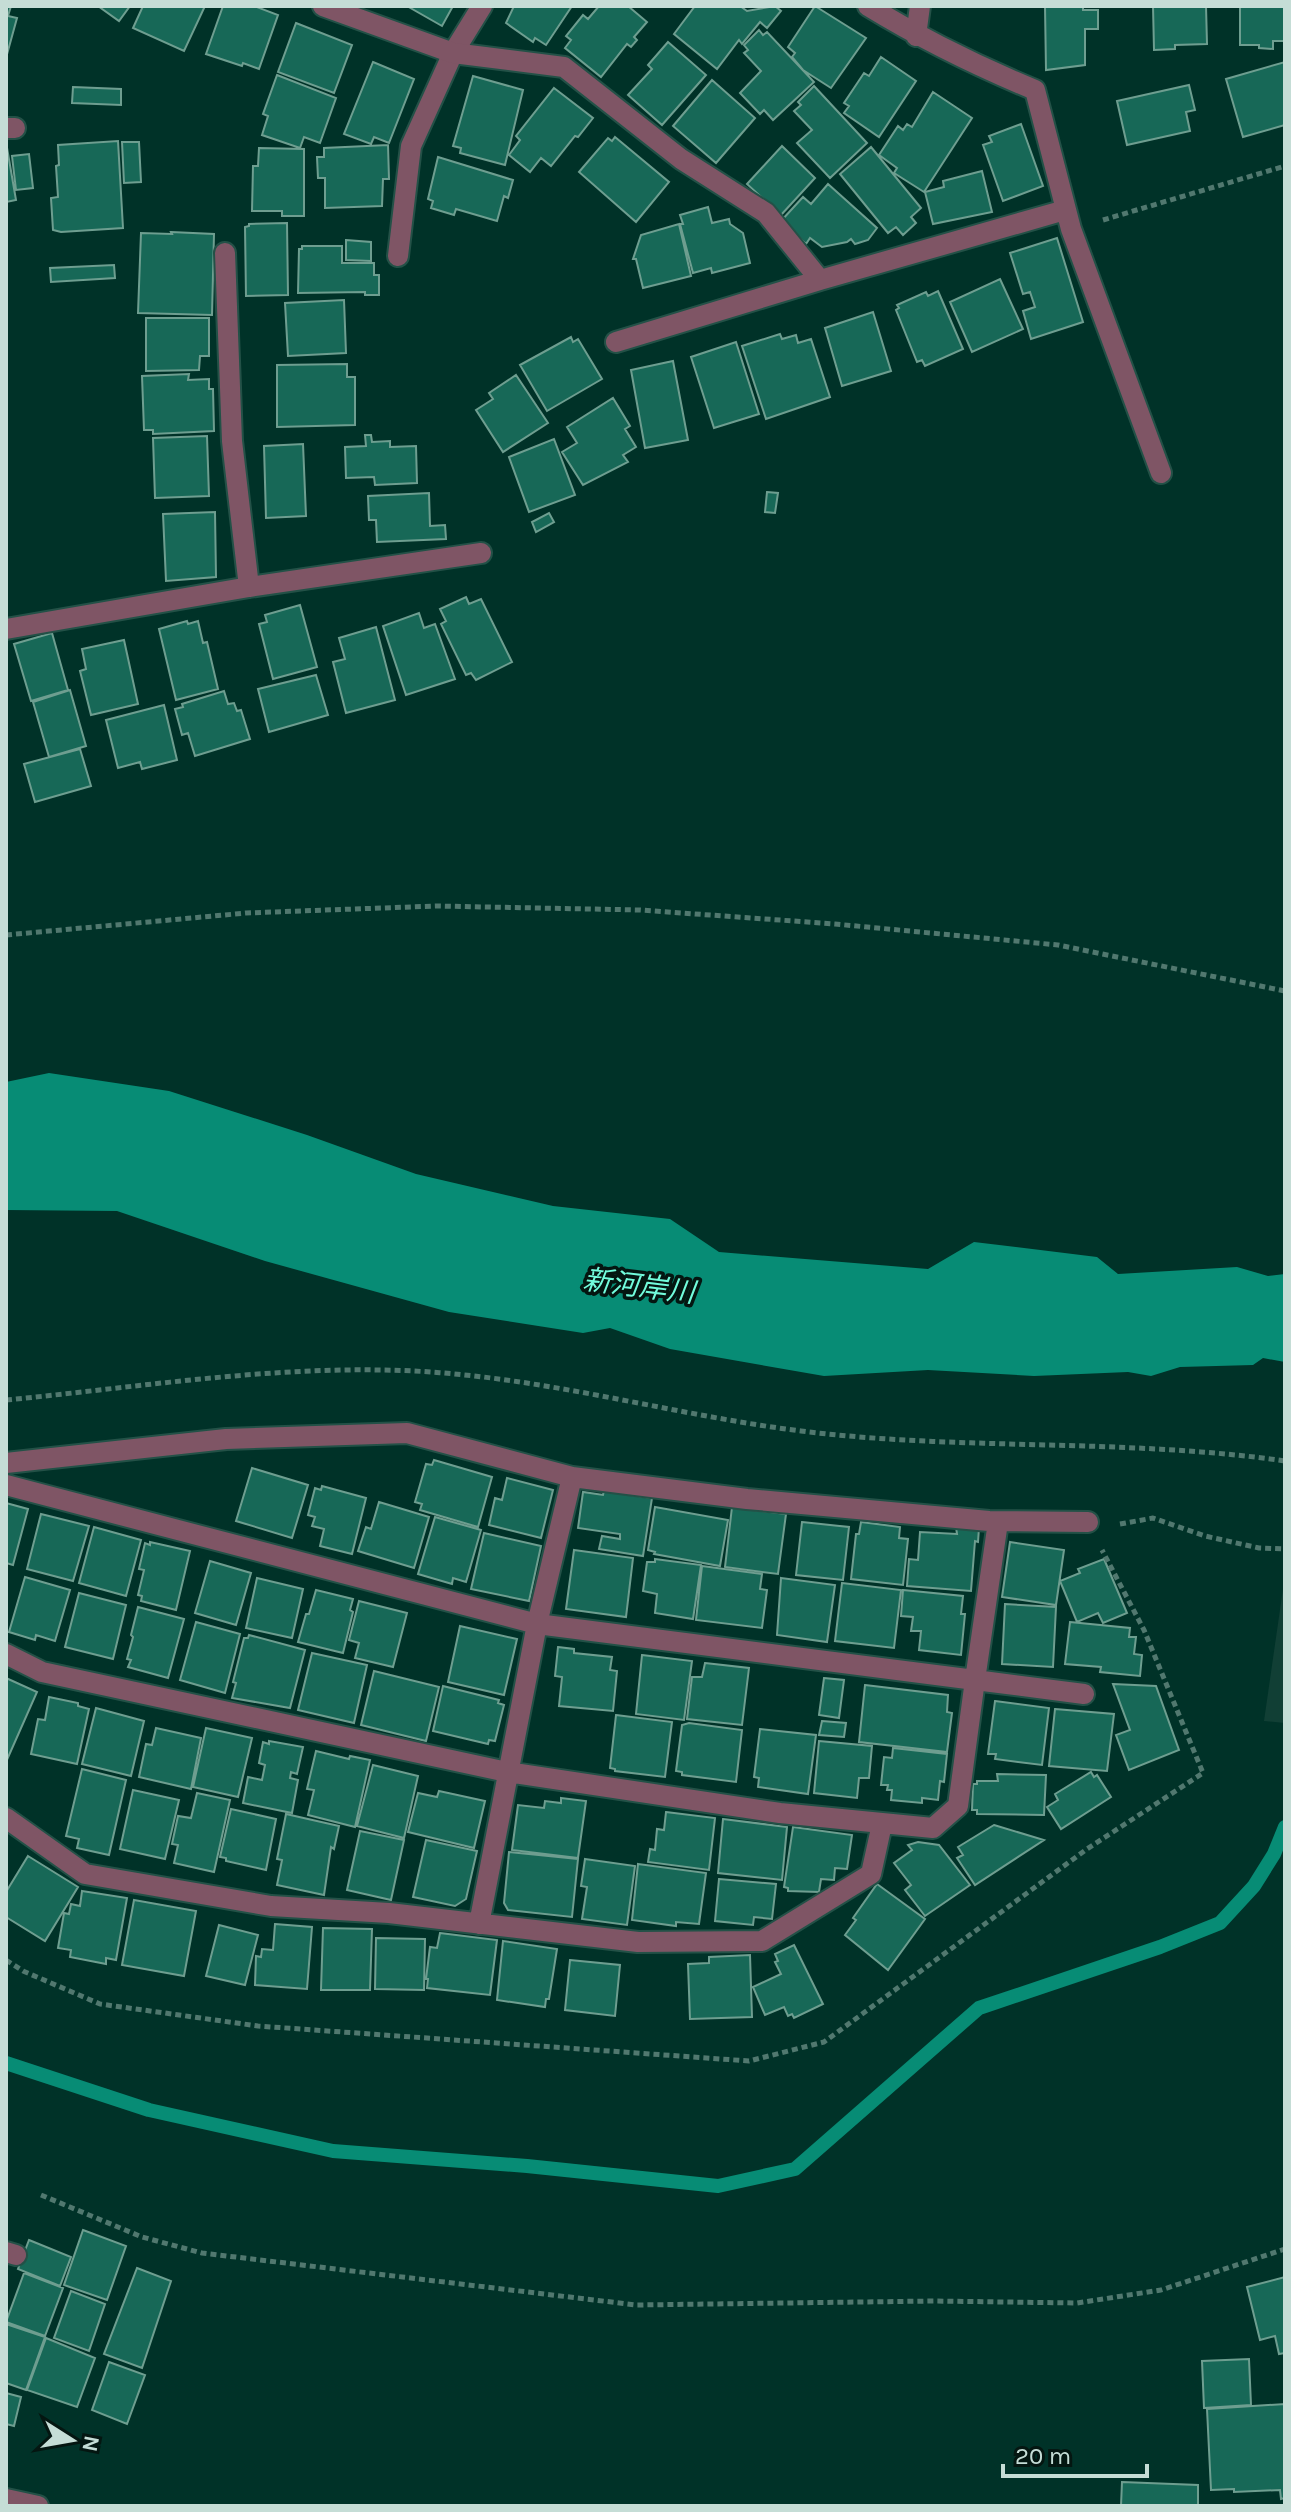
<svg xmlns="http://www.w3.org/2000/svg" width="1291" height="2512" font-family="Karla,'Noto Sans JP',sans-serif">
	<rect width="100%" height="100%" fill="#003228"/>
	<path fill="#113f35" d="M1285,1575V1723L1264,1721Z"/>
	<path fill="#078c75" d="M49,1073L169,1091L307,1135L416,1174L553,1206L670,1219L719,1252L928,1269L974,1242L1097,1257L1118,1274L1237,1267L1268,1276L1285,1274V1362L1263,1358L1253,1365L1180,1367L1151,1376L1128,1372L1034,1376L928,1370L824,1376L670,1349L610,1328L583,1333L449,1312L265,1261L117,1211L6,1210V1082Z"/>
	<g fill="none" stroke-linecap="round" stroke-linejoin="round">
		<path stroke="#078c75" stroke-width="14" d="M6,2063L149,2110L333,2151L527,2166L718,2186L795,2169L979,2008L1160,1947L1220,1923L1254,1886L1274,1854L1285,1827"/>
	</g>
	<path fill="#176857" stroke="#6e9e90" stroke-width="2" d="M6,6H11L8,16L17,18L6,58Z
		M98,6H130L119,21Z
		M143,6H205L184,51L133,28Z
		M223,6H254L278,15L259,69L243,63L242,66L206,54Z
		M407,6H453L442,26Z
		M514,6H572L546,45L535,38L533,42L506,23Z
		M599,6H628L647,22L634,37L637,40L631,47L627,44L601,77L565,48L571,40L566,36L583,15L588,19Z
		M695,6H740L747,11L775,6L781,11L767,28L760,22L742,44L739,40L717,69L674,34Z
		M815,6L866,38L831,88L803,70L792,57L795,53L788,47Z
		M1045,6H1083V10H1098V29H1085V65L1046,70Z
		M1153,6H1206L1207,44L1175,45V49L1154,50Z
		M1240,6H1285V41H1273V49L1259,48V45H1240Z
		M296,23L352,45L334,93L278,72Z
		M759,30L763,35L767,32L814,82L773,120L764,110L760,114L740,93L761,71L744,53L748,50L744,45Z
		M668,42L706,75L662,125L628,95L652,69L648,65Z
		M881,57L916,81L879,137L844,113L849,106L844,103L864,73L869,76Z
		M373,62L414,79L389,143L374,137L371,144L344,134Z
		M1285,62V125L1243,137L1226,79Z
		M277,75L336,98L320,143L304,137L300,148L262,135L268,116L263,114Z
		M473,76L523,90L505,165L460,153L461,148L453,146Z
		M712,80L755,118L716,163L673,126Z
		M1189,85L1195,110L1186,112L1190,131L1127,145L1117,101Z
		M814,86L867,143L830,178L797,143L812,130L794,111L801,105L798,102Z
		M73,87L121,89V105L72,103Z
		M554,88L593,118L578,137L575,136L551,166L541,158L530,172L509,155L520,140L516,136Z
		M933,92L972,118L924,192L894,173L897,168L879,155L898,126L903,130L907,124L912,127Z
		M1021,124L1043,186L1003,201L983,145L992,142L989,136Z
		M615,137L669,182L636,222L579,172L608,138L612,141Z
		M118,141L123,228L61,232L53,230L51,198L58,197L56,166L59,165L58,145Z
		M6,142L16,200L6,202Z
		M122,142H139L141,182L124,183Z
		M388,145L389,179H383L382,206L325,208V178H318L317,157H324V148Z
		M782,146L815,178L781,215L747,184Z
		M871,147L921,208L911,217L916,223L903,235L896,227L888,233L840,174Z
		M259,148L304,149V216H282V211H252L253,166H258Z
		M29,154L33,188L16,190L12,156Z
		M438,157L513,180L508,198L504,196L497,221L456,209L454,215L431,208L433,201L428,199Z
		M982,171L992,212L933,224L925,192L944,187L943,181Z
		M828,184L877,228L868,240L855,244L851,239L847,242L822,247L810,238L806,244L781,221L803,197L811,204Z
		M708,207L712,223L729,219L730,224L743,233L750,263L712,273L711,268L693,273L680,224H683L680,215Z
		M287,223L288,295L246,296L245,227L249,226V224Z
		M679,224L691,276L643,288L636,259H633L641,235Z
		M171,232L214,234L212,315L138,313L141,233L172,234Z
		M1057,238L1083,322L1031,339L1023,311L1035,307L1030,292L1023,294L1010,253Z
		M346,240L371,242V261L346,260Z
		M302,246H342V263H374V275H379V295H365V292L298,293L299,249H302Z
		M114,265L115,278L51,282L50,268Z
		M1000,279L1023,329L972,352L950,302Z
		M938,291L963,349L925,366L922,360L917,362L896,310L899,308L897,305L926,292L928,296Z
		M344,300L346,353L288,356L285,303Z
		M873,312L891,371L842,386L825,328Z
		M146,318H209V356H200L199,370L146,371Z
		M780,334L782,339L796,335L798,343L811,339L830,397L766,419L742,346Z
		M571,337L573,342L578,339L602,379L547,411L520,365Z
		M736,342L759,414L714,428L691,357Z
		M673,361L688,440L645,448L631,370Z
		M347,364V377H355V425L277,427V365Z
		M189,374L188,380L209,379V389H213L214,431L153,434V430H144L142,376Z
		M516,375L548,423L503,452L476,410L493,399L489,393Z
		M613,398L630,426L625,429L636,447L623,455L628,462L583,485L562,452L577,443L567,427Z
		M365,435H371L372,442L390,441V447L416,446L417,483L375,485L374,477L346,478L345,447L366,446Z
		M207,436L209,496L155,498L153,438Z
		M554,439L575,495L529,512L509,457Z
		M303,444L306,516L266,518L264,446Z
		M767,492L778,493L775,513L765,512Z
		M429,493L430,526L445,525L446,539L377,542L376,520H369L368,496Z
		M215,512L216,577L166,581L163,514Z
		M549,513L554,522L536,532L532,522Z
		M466,597L469,604L481,599L512,662L476,680L471,673L466,675L441,624L446,621L440,609Z
		M300,605L317,667L273,679L259,624L267,622L265,615Z
		M419,613L424,628L435,624L455,679L406,695L383,626Z
		M187,621L188,624L198,621L203,643L207,642L218,689L176,700L159,629Z
		M376,627L395,700L346,713L333,662L345,659L339,638Z
		M52,633L68,690L31,701L14,644Z
		M124,640L138,704L91,715L80,671L86,669L82,649Z
		M316,675L328,715L269,732L258,689Z
		M70,690L86,746L49,757L33,702Z
		M224,691L228,704L234,703L237,711L241,710L250,739L195,756L188,733L182,735L175,709L183,707L182,704Z
		M164,705L177,760L142,769L140,762L118,768L106,720Z
		M80,749L91,786L35,802L24,764Z
		M434,1460L492,1477L478,1527L420,1510L422,1504L415,1502L426,1464L432,1465Z
		M252,1468L308,1485L292,1538L236,1521Z
		M507,1478L553,1490L541,1538L489,1525L495,1498L502,1500Z
		M322,1486L366,1498L352,1554L320,1546L324,1529L312,1526L315,1517L308,1515L315,1488L321,1490Z
		M604,1491L652,1498L643,1556L599,1549L602,1536L620,1539V1534L578,1528L583,1492L603,1495Z
		M379,1502L429,1517L414,1568L358,1551L366,1527L371,1529Z
		M6,1503L28,1509L13,1565L6,1563Z
		M655,1507L728,1520L720,1566L654,1554L655,1552L648,1550Z
		M732,1507L786,1514L778,1574L725,1567Z
		M41,1514L89,1526L73,1581L27,1569Z
		M435,1517L481,1530L466,1582L453,1578L452,1584L418,1574Z
		M802,1522L849,1527L843,1580L796,1575Z
		M861,1522L900,1527L899,1538L908,1539L903,1585L851,1579L856,1534H859Z
		M94,1527L141,1540L126,1596L79,1583Z
		M956,1527L979,1528L978,1542L975,1541L971,1591L907,1586L909,1559L918,1560L920,1532L957,1534Z
		M484,1533L541,1546L529,1601L471,1589Z
		M150,1542L190,1551L176,1610L141,1601L142,1596L138,1595L144,1570L139,1569L145,1543L150,1545Z
		M1010,1542L1064,1550L1056,1605L1002,1597Z
		M574,1550L633,1558L626,1617L566,1609Z
		M655,1559L701,1565L693,1619L655,1613L657,1594L643,1591L647,1562H655Z
		M1104,1559L1127,1613L1103,1623L1098,1613L1077,1622L1060,1581L1080,1573L1078,1569Z
		M210,1561L251,1573L236,1625L195,1613Z
		M702,1566L762,1574L760,1589L767,1590L762,1628L696,1620Z
		M25,1577L70,1590L55,1641L36,1635L35,1640L9,1632Z
		M257,1578L303,1589L292,1638L246,1628Z
		M781,1578L835,1585L827,1642L777,1635Z
		M842,1583L901,1590L894,1648L835,1641Z
		M316,1590L353,1599L350,1610L353,1612L343,1653L298,1642L306,1614H309Z
		M903,1590L963,1596L961,1614H965L961,1655L919,1650L921,1631H911L913,1617L901,1616Z
		M79,1593L126,1605L113,1659L65,1647Z
		M359,1601L407,1613L393,1667L355,1658L359,1643L349,1640Z
		M1005,1604L1056,1607L1053,1667L1002,1664Z
		M138,1607L184,1619L168,1678L128,1667L131,1660L127,1659L133,1637L131,1635Z
		M196,1622L240,1634L225,1693L180,1680Z
		M1070,1622L1130,1628L1129,1637H1136L1134,1654L1142,1655L1140,1676L1100,1672L1101,1667L1065,1664Z
		M460,1626L517,1639L504,1695L448,1682Z
		M249,1635L305,1650L290,1708L232,1698L236,1683L233,1682L244,1638H248Z
		M558,1647L574,1649V1653L612,1657L610,1670L617,1671L613,1711L559,1706L562,1677L555,1676Z
		M312,1653L367,1665L354,1723L298,1710Z
		M642,1655L692,1661L684,1720L636,1714Z
		M705,1663L749,1668L742,1725L687,1719L692,1677H702Z
		M374,1671L439,1687L426,1741L361,1725Z
		M6,1678L37,1692L6,1762Z
		M824,1678L844,1680L839,1718L819,1715Z
		M1113,1684L1156,1686L1179,1750L1129,1770L1116,1735L1130,1730Z
		M865,1685L948,1695L947,1712L952,1713L947,1752L859,1742Z
		M443,1686L499,1700L498,1703L504,1705L495,1741L489,1740L488,1744L433,1731Z
		M49,1697L78,1703V1706L89,1709L77,1764L31,1754L38,1719L45,1720Z
		M995,1701L1049,1708L1042,1765L995,1759L996,1754H988Z
		M96,1708L144,1721L131,1776L82,1764Z
		M1055,1709L1114,1714L1107,1771L1049,1766Z
		M616,1715L672,1722L665,1777L615,1771V1769L610,1768Z
		M822,1721L846,1723L844,1737L819,1735Z
		M689,1723L742,1730L736,1782L682,1775V1772L676,1771L682,1725Z
		M156,1728L201,1738L191,1789L139,1777L146,1744L152,1745Z
		M206,1728L252,1738L238,1797L193,1787Z
		M760,1729L816,1735L808,1794L758,1787L759,1778L754,1777Z
		M269,1741L303,1747L297,1774L291,1772L290,1778L298,1780L292,1813L243,1803L248,1777L262,1780L265,1765L259,1763L263,1742L269,1744Z
		M819,1741L872,1746L869,1778H859L857,1798L814,1793Z
		M893,1748L947,1754L944,1782L940,1781L938,1800L922,1798V1803L891,1800L892,1790H887L888,1785H881L884,1757L892,1758Z
		M316,1751L349,1759L350,1756L370,1760L355,1827L308,1815L314,1790L307,1789Z
		M373,1765L418,1776L404,1838L357,1826Z
		M82,1769L126,1780L109,1855L77,1848L79,1839L66,1836Z
		M1091,1772L1094,1777L1097,1775L1111,1797L1061,1829L1047,1807L1058,1800L1055,1794Z
		M997,1774L1046,1775L1044,1815L977,1814V1810H972L973,1784H977V1781H998Z
		M133,1790L179,1800L165,1859L120,1849Z
		M439,1791L485,1801L474,1848L408,1832L418,1793L437,1797Z
		M197,1793L230,1800L214,1872L174,1863L178,1845L172,1844L178,1816L191,1818Z
		M561,1798L586,1801L578,1858L512,1850L518,1805L544,1808L545,1801L561,1803Z
		M231,1809L276,1819L266,1870L226,1861V1858L220,1857Z
		M666,1812L715,1818L709,1870L648,1862L650,1849L655,1850L657,1829L664,1830Z
		M286,1814L339,1826L334,1849L331,1847L324,1895L277,1885L282,1860L277,1859Z
		M723,1819L787,1827L782,1880L718,1873Z
		M994,1825L1044,1840L975,1885L957,1858L963,1855L958,1847Z
		M793,1827L852,1835L847,1869L835,1868L834,1880L821,1879L819,1892L788,1891V1888L784,1887Z
		M360,1831L404,1840L391,1900L347,1890Z
		M426,1840L477,1851L466,1899L455,1906L413,1897Z
		M918,1842L939,1845L970,1885L925,1916L905,1890L911,1885L894,1863L912,1850L908,1845Z
		M509,1852L578,1859L572,1917L508,1910L504,1903Z
		M28,1856L78,1887L45,1941L6,1917V1892Z
		M585,1859L635,1866L627,1925L582,1919L587,1887L581,1886Z
		M638,1864L706,1873L699,1924L676,1922V1926L632,1920Z
		M719,1879L776,1884L772,1919L754,1917L753,1925L715,1921Z
		M877,1884L925,1919L888,1970L845,1935L856,1920L853,1918Z
		M82,1891L127,1898L116,1960L106,1958V1964L70,1957L71,1950L58,1948L64,1913L69,1914L71,1904L80,1906Z
		M134,1900L196,1911L184,1976L122,1965Z
		M275,1924L312,1927L307,1989L255,1985L256,1956L261,1957L262,1949L273,1950Z
		M219,1925L258,1935L245,1985L206,1976Z
		M323,1928L372,1929L370,1990H321Z
		M440,1933L497,1940L490,1995L427,1988L428,1979H426L430,1947L437,1948Z
		M376,1938L425,1939L424,1990L375,1989Z
		M503,1941L557,1949L549,1999H546L545,2007L497,2000Z
		M794,1945L823,2004L794,2018L792,2014L788,2016L784,2007L765,2015L753,1987L781,1974L775,1962L778,1961L775,1954Z
		M750,1955L752,2017L690,2019L688,1964L709,1963V1957Z
		M570,1960L620,1965L615,2016L565,2010Z
		M83,2230L126,2246L107,2300L64,2285Z
		M29,2240L71,2257L60,2286L18,2269Z
		M137,2268L171,2281L142,2368L104,2354Z
		M24,2273L63,2288L45,2336L6,2322Z
		M1285,2277V2353L1279,2354L1275,2336L1260,2340L1247,2287Z
		M71,2291L105,2304L89,2351L54,2338Z
		M6,2324L45,2337L26,2390L6,2383Z
		M46,2338L95,2358L77,2407L27,2390Z
		M1249,2359L1251,2405L1204,2408L1202,2361Z
		M109,2362L145,2375L127,2424L92,2410Z
		M6,2393L21,2397L14,2426L6,2424Z
		M1285,2404V2498L1281,2499L1280,2490L1234,2492V2489L1211,2490L1207,2409Z
		M1122,2482L1198,2485V2506H1121Z"/>
	<g fill="none" stroke-linecap="round" stroke-linejoin="round">
		<g stroke="#235147" stroke-width="24">
			<path id="service" d="M6,128H15
				M225,253L232,441L249,587
				M398,256L411,146L453,53L482,6
				M6,629L249,587L481,553
				M6,2499L38,2506"/>
		</g>
		<g stroke="#235147" stroke-width="24">
			<path id="minor" d="M323,6L453,53L564,67L681,159L766,213L820,280L616,342
				M868,6C922,39 977,66 1035,90L1071,229L1161,473
				M916,36L920,6
				M820,280L1065,210
				M6,1463L226,1439L407,1433L572,1477L747,1499L989,1521L1088,1522
				M6,1485L537,1624L975,1680L958,1806L933,1828L780,1813L507,1772L42,1672L6,1654
				M998,1522L975,1680L1084,1694
				M6,1818L85,1874L271,1906L389,1913L638,1942L762,1941L871,1874L882,1824
				M479,1924L537,1624L572,1477
				M6,2252L16,2255"/>
		</g>
		<path stroke="#51786f" stroke-width="5" stroke-dasharray="6 4" stroke-linecap="butt" d="M1103,220L1285,166
			M6,935L246,913L436,906L640,910L835,924L1058,945L1285,991
			M6,1400C151,1386 299,1361 444,1373C565,1383 682,1416 801,1431C962,1451 1125,1438 1285,1461
			M1120,1524L1153,1518L1205,1536L1259,1548L1285,1549
			M6,1960L23,1971L100,2004L258,2026L749,2061L824,2042L1087,1849L1203,1773L1144,1630L1102,1550
			M41,2195L142,2237L202,2253L636,2305L934,2301L1077,2303L1161,2290L1285,2249"/>
		<use href="#service" stroke="#7f5565" stroke-width="20"/>
		<use href="#minor" stroke="#7f5565" stroke-width="20"/>
	</g>
	<g text-anchor="middle" dominant-baseline="central" stroke-width="7" stroke-linejoin="round" paint-order="stroke">
		<g font-size="28" font-style="italic" fill="#72fcdc" stroke="#041611">
			<text transform="translate(639 1286) rotate(7)">新河岸川</text>
		</g>
	</g>
	<rect width="1291" height="2512" fill="none" stroke="#c5ddd6" stroke-width="16"/>
	<g transform="translate(72 2440) rotate(101)" stroke="#041611" stroke-width="6" paint-order="stroke">
	<path d="M0-6L14 30L0 20L-14 30Z" fill="#c5ddd6"/>
	<text y="-12" font-size="22" font-weight="bold" text-anchor="middle" fill="#c5ddd6">N</text>
	</g>
	<path d="M1003 2464v12h144v-12" fill="none" stroke="#c5ddd6" stroke-width="4"/>
	<text x="1015" y="2464" font-size="24" fill="#c5ddd6" stroke="#041611" stroke-width="6" paint-order="stroke">20 m</text>
</svg>
